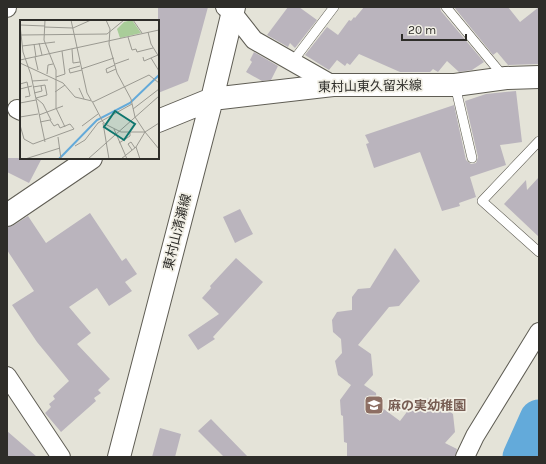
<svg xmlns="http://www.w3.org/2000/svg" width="546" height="464" font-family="Karla,'Noto Sans JP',sans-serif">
	<rect width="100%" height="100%" fill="#e4e3d8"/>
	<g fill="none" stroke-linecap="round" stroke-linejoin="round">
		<path stroke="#63aada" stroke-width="39" d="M522,457L539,419"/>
	</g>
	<path fill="#bab4bd" d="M158,7H208L188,81L158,93Z
		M288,7H299L317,20L295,48L290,43L288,47L267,35Z
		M364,7H440L441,11L484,62L472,70L459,72L447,61L438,72L433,69L430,72H400L359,54L350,65L347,63L345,66L337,60L329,70L305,55L327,27L338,35L349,20L351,21L354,17L355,18Z
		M454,7H508L520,22L539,7V64L508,65L497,52L493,55Z
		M254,52L278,66L271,80L262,81L246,72L252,62L250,60Z
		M516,91L522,142L500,145L506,165L470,177L476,197L459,203L460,206L442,211L420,152L374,168L366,144L369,143L365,135L454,105L466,160L471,164L476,163L478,157L465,101L486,94Z
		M7,158H42L29,183L7,172Z
		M539,177V237L504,204L526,180L527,190Z
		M240,209L253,234L235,243L223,217Z
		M90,213L122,261L126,258L137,274L125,282L132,291L109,306L97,288L69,307L91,333L77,344L110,379L98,390L101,393L94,398L96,401L61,432L45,413L51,407L49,404L55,399L53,396L69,381L37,342L12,305L34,291L7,250V227L14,225L28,216L46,243Z
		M395,248L420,281L399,306L389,307L358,345L371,354L373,375L364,385L376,393L377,404L400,421L416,400L433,398L453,414L455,432L445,443L457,449L455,457H347V443L344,442L343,416L341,415L340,400L351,385L338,375L335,361L342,353L341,339L333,332L332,320L337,312L352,310V297L358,289L370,288Z
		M236,258L263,282L213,337L215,339L198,350L188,335L219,314L202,298L211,288L210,286Z
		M211,419L248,457H224L198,431Z
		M160,428L181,434L175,457H152Z
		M7,431L37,457H7Z"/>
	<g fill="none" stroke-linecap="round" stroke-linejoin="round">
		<g stroke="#5f5d54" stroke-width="10">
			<path id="service" d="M446,7L504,77
				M293,61L334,7
				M455,85L472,158
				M539,141L482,201L539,252"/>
		</g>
		<g stroke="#5f5d54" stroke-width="20">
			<path id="minor" d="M225,7L232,12L254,40L333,85
				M7,8V7
				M17,109L21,111
				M7,376L61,457
				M465,457L475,436L539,332"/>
		</g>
		<g stroke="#5f5d54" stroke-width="24">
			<path id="secondary" d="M158,121L212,99L333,85H455L506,78L539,77
				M7,215L91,158
				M119,457L212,99L234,7"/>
		</g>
		<use href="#service" stroke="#fff" stroke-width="9"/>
		<use href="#minor" stroke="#fff" stroke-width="18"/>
		<use href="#secondary" stroke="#fff" stroke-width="22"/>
	</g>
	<defs>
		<g id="school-square" transform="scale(1)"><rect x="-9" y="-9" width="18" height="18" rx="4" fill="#8d6e63" stroke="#f2f0e6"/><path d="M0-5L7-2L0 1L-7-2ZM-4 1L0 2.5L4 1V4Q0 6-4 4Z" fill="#fff"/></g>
	</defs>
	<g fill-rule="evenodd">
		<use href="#school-square" x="374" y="405"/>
	</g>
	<g text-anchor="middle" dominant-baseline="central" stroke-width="3.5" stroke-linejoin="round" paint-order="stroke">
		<g font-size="13" fill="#2e2d29" stroke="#f2f0e6">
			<text transform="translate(370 86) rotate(-1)">東村山東久留米線</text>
			<text transform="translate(177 232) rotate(-76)">東村山清瀬線</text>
		</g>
		<g font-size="13" font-weight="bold" fill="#785e54" stroke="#f2f0e6" text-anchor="start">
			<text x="388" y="405">麻の実幼稚園</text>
		</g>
	</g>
	<g transform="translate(20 20)">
		<rect width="139" height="139" fill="#e4e3d8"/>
		<path d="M112,0L121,13L100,18L97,9L104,2Z" fill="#a9cd99"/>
		<path fill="none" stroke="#63aada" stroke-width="2" d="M39,139L77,100L110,83L139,55"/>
		<path fill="none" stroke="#9b9a92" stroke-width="1" d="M25,0L24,20L36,50V88L45,107M51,0L67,73L71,80M86,0L90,9L89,24L97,53L111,79L115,97L125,112M113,0L122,13M0,5L3,32L11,55L25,122M0,5L25,6M24,7L53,8L71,0M128,12L131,24L139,37M1,15L87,14L104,0M108,17L112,30L116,29L117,32L133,28M19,23L22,35M14,24L16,37M2,26L35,22M52,29L53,43L60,42M15,37L18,50M123,37L124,41L138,35M131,38L139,51M0,40L139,10M0,43L43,63L55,77L72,81L83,102L87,105L101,112H125L139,129M95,44L109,39M95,45L86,49L87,53L96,49M60,46L49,49L50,53L62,50M61,49L94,38M27,54L28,45L33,44M36,57L45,54L42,31M12,61L28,60M0,64L7,62L10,76L5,77M13,67L25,65L27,75L16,78M59,68L64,79M0,69L12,66M35,72L45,65M14,73L22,71L21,66M16,78L23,84L31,100M73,82L129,55L139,63M0,83L16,80M113,89L139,69M19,95L43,86M0,97L18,94M83,103L89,139M0,105L4,119L13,124L54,109L50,104L40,108L38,104L34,106L30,100L20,102M62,106L78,94M94,109L107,139M38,117L41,139M99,123L110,116V113M55,126L65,120L78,103L112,84M116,127L120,139M112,130L108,124L111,122L115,128M5,139L40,128M68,139L139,76M101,139L116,127L125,112L139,103"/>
		<path fill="#0f766e" fill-opacity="0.15" stroke="#0f766e" stroke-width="2" d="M95,91L115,104L104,120L84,107Z"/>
		<rect width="139" height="139" fill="none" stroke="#2e2d29" stroke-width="2"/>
	</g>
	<rect width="546" height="464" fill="none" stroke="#2e2d29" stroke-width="16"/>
	<path d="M402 34v6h64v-6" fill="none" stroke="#2e2d29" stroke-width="2"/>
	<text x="408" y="34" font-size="12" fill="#2e2d29" stroke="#f2f0e6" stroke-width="3" paint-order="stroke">20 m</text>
</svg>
